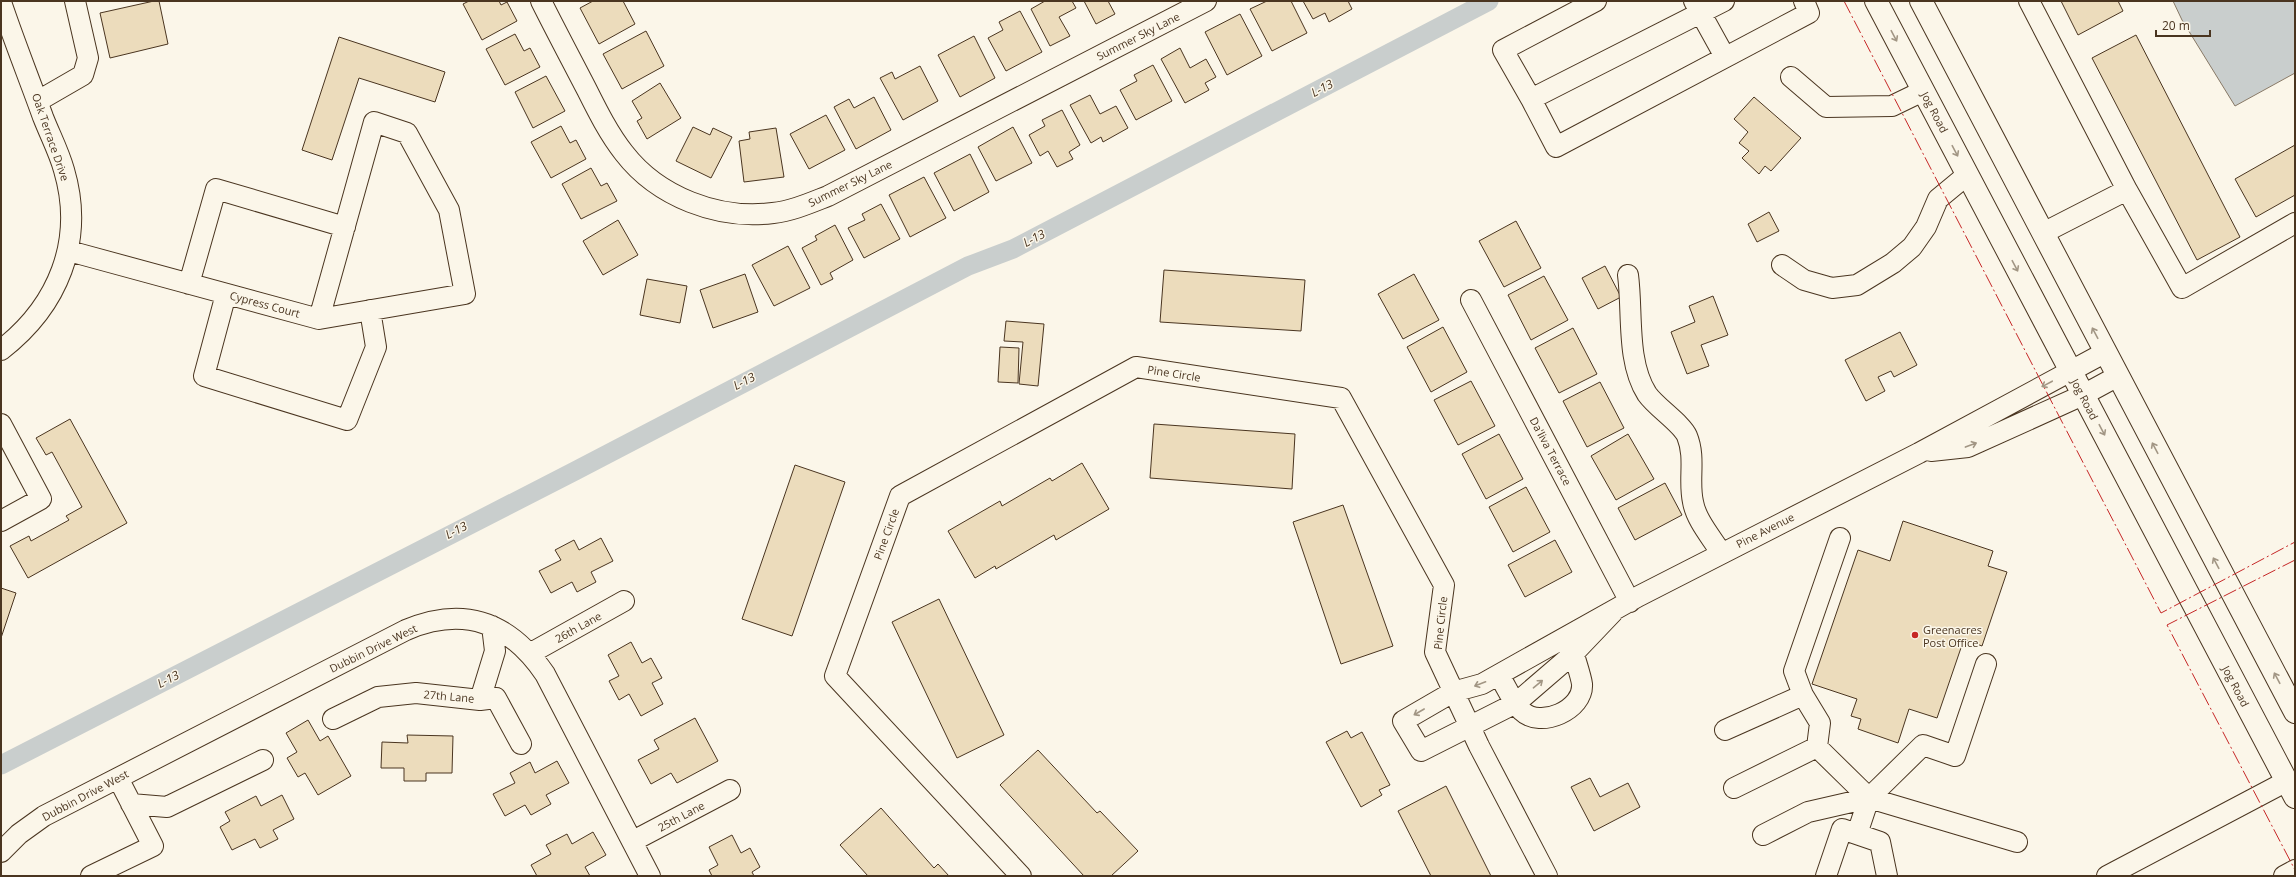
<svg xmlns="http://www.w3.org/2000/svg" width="2296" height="877" font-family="'Open Sans',sans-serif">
	<rect width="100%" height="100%" fill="#fbf6e9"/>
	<path fill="#c9cecd" stroke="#887966" d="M2173,1H2295V73L2235,106L2182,20Z"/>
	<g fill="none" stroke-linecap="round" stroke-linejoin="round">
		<path stroke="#c9cecd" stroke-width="19" d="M1,765L575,471L968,266L1013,249L1489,1"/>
	</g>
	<path fill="#ecdcbc" stroke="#4a3520" d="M154,1H159L168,44L110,58L100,13Z
		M469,1H499L501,5L507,2L517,21L482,40L463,4Z
		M593,1H623L635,24L599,44L580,8Z
		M1045,1H1072L1076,8L1059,17L1070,36L1050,46L1031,9Z
		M1084,1H1108L1115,14L1096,24Z
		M1267,1H1291L1307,33L1272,51L1250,9Z
		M1303,1H1348L1352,9L1329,22L1325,13L1313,19Z
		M2061,1H2118L2123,11L2078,35Z
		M1020,11L1042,52L1006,71L988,38L1003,30L999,22Z
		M1240,14L1262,56L1227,75L1205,32Z
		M646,31L664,66L622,89L603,54Z
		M515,34L524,51L530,48L540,67L505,85L486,49Z
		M2136,35L2240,237L2197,260L2092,58Z
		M974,36L995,78L960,97L938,55Z
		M339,37L445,72L435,102L359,78L332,160L302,150Z
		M1180,48L1190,68L1206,59L1216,77L1205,83L1209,90L1185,103L1161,59Z
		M1153,65L1172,101L1136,120L1120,90L1137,81L1134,75Z
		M920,66L938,101L903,120L880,78L892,72L895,79Z
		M546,76L565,111L533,128L515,92Z
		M660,83L681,118L647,139L637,121L642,118L632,101Z
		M1090,95L1100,114L1116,106L1128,128L1103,142L1101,137L1091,143L1070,105Z
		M874,97L891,130L856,149L834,107L849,99L854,108Z
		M1754,97L1801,138L1771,171L1765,166L1759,174L1742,158L1749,151L1739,143L1748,132L1734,119Z
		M1062,110L1080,145L1069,152L1073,159L1057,167L1048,151L1040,156L1029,135L1045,126L1042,120Z
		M826,115L845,150L809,169L790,134Z
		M561,126L570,143L576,140L586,159L551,178L531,142Z
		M693,127L710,135L713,128L732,137L711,178L676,161Z
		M1013,127L1032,163L996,181L978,147Z
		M776,128L784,177L744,182L739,141L750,139L749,132Z
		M2295,145V195L2256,217L2235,179Z
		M970,154L989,192L954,211L934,173Z
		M591,168L601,186L607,183L617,201L581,219L562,184Z
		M924,177L946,218L910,237L889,195Z
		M881,204L900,239L864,258L848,228L865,220L862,214Z
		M1769,212L1779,231L1757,242L1748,224Z
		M618,220L638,255L603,275L583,241Z
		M1516,221L1541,268L1504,287L1479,241Z
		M835,225L853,260L830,273L833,279L821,285L802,248L817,240L815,236Z
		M788,246L810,288L774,306L752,265Z
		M1605,266L1621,297L1598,309L1582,278Z
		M1164,270L1305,280L1301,331L1160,322Z
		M745,274L758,312L713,328L700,290Z
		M1414,274L1439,320L1403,339L1378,294Z
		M1544,276L1568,320L1531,340L1508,295Z
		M647,279L687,286L680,323L640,315Z
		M1713,296L1728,335L1701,345L1709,366L1687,374L1671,332L1695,322L1689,306Z
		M1006,321L1044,324L1038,386L1019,384L1023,342L1004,341Z
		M1443,327L1467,372L1431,392L1407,347Z
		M1573,328L1597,374L1559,393L1535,348Z
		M1900,332L1917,365L1894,377L1891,371L1878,377L1885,391L1866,401L1845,360Z
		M1000,347L1019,348L1018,383L998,382Z
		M1471,381L1495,426L1458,445L1434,400Z
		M1600,382L1624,428L1587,447L1563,401Z
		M70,419L127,523L28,578L10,546L29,536L31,541L69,520L66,516L82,507L52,452L46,455L36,438Z
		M1154,424L1295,434L1292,489L1150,478Z
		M1499,434L1523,479L1486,499L1462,454Z
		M1628,434L1654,479L1616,500L1591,456Z
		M1082,463L1109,509L1056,540L1054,535L996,569L995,566L975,578L948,531L1000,501L1002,506L1050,478L1052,481Z
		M795,465L845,482L792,636L742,619Z
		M1665,483L1682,515L1635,540L1618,508Z
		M1526,487L1550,532L1513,552L1489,507Z
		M1343,505L1393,646L1341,664L1293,522Z
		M1903,521L1993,551L1988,566L2007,572L1982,646L1964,639L1937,718L1909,709L1898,743L1858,729L1861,719L1851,716L1857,699L1812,684L1858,550L1890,561Z
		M601,538L613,561L591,572L596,582L577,592L572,582L551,593L539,571L561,560L555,550L574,540L579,550Z
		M1555,540L1572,572L1525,597L1508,565Z
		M1,588L16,593L1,638Z
		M939,599L1004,735L957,758L892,622Z
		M631,642L642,663L651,658L662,678L652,683L663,704L641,716L629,694L619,700L609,681L619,676L608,655Z
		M695,718L718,761L677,783L671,773L651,784L638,760L659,749L654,740Z
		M308,720L320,741L328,736L351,776L318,795L305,773L298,777L287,758L297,752L286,733Z
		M1347,731L1351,738L1362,732L1390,785L1379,790L1382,795L1361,807L1326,742Z
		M407,735L453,736L452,773H426V781H404V768H381L382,742L408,743Z
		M1038,750L1097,813L1100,811L1138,851L1111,876H1084L1000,785Z
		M557,761L569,783L546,795L551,804L531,815L525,805L505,816L493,794L515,783L510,773L530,762L535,773Z
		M1590,778L1600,797L1628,783L1640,807L1594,831L1571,787Z
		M1446,786L1491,876H1431L1398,811Z
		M282,795L294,819L273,830L278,839L260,848L255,839L232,850L220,827L230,821L225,812L256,796L261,806Z
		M881,808L934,868L938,864L949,876H868L840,845Z
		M593,832L606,855L585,867L590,876H537L531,865L551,854L546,845L567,834L572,844Z
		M732,835L741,853L750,848L760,867L752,872L754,876H712L709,870L718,865L709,847Z"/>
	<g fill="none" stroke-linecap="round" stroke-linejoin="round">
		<g stroke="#4a3520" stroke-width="22">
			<path id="minor" d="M541,1C556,31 572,61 587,90C598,112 609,134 624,153C658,197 718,220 773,213C792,211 810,203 828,196L1206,1
				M1694,1L1725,57
				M1724,1L1531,99L1556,147L1809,13L1804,1
				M2029,1L2127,190
				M1,2C14,41 29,78 43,117C50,135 59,152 64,170C85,241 58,306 1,350
				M1791,77L1826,107L1892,106L1923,91
				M1531,99L1503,50L1596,1
				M38,101L83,75L88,58L75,1
				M2043,233L2127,190L2182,288L2295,223
				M69,251L319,319L465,294L449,210L407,133L374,122L319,319
				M1782,265L1804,280L1832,288L1857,285L1893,263L1912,247L1926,227L1938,199L1967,175
				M1628,275C1633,312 1626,361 1647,394C1656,407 1682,424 1687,436C1696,458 1688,480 1693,502C1696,520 1712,538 1721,553
				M189,284L216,189L345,227
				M226,294L204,376L347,420L376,347L370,310
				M1471,300L1630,602
				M1,424L41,499L1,521
				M1931,451L1968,447L2083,395L2118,376
				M1613,612L1573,654L1516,703L1421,751L1403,721L1453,692L1482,684L1639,596L1919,453L2106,352
				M531,653L624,601
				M1499,675C1506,686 1512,702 1522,711C1540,729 1584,710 1582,684C1581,675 1573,654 1571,643
				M1803,695L1794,671L1840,538
				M480,700L496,698L521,744
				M333,719L378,697L416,693L480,700L495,651L492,626
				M1725,730L1803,695L1820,723L1817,747
				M1734,788L1817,747L1869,798
				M131,804L167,807L263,760
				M1857,834L1869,798L2017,842
				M1763,835L1808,812L1869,798L1923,745L1955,756L1986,664
				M633,841L730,790
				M1,852L19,834L44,816L406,630C465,605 510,623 545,674L650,876
				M91,876L153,846L118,778
				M1021,876L835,676L900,496L1136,367L1341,398L1444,585L1435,652L1479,746L1547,876
				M1826,876L1842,829L1880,842L1887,876
				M2107,876L2287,781
				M2284,876L2295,870"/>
		</g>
		<g stroke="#4a3520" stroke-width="24">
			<path id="major" d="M1876,1L2295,797
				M1921,1L2295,712"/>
		</g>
		<use href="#minor" stroke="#fbf6e9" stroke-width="20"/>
		<use href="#major" stroke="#fbf6e9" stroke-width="22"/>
		<path stroke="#c62828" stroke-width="1" stroke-dasharray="14 3 2 3" stroke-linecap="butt" d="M1844,1L2161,613L2295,542
			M2295,560L2167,625L2295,870"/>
	</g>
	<defs><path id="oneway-shaft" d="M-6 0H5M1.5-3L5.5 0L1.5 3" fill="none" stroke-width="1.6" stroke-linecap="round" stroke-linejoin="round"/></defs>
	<g stroke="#a29684">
		<use href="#oneway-shaft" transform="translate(1894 36) rotate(62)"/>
		<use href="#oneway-shaft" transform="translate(1955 151) rotate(62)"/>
		<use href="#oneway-shaft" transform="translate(2015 266) rotate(62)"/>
		<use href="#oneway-shaft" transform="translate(2095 333) rotate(-118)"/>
		<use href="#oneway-shaft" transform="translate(2047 384) rotate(152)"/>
		<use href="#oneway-shaft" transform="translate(2102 430) rotate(62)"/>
		<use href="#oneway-shaft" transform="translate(1971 445) rotate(-20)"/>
		<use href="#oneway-shaft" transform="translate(2155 448) rotate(-118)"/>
		<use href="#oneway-shaft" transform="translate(2216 563) rotate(-118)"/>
		<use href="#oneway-shaft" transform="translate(2277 678) rotate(-118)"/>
		<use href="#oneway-shaft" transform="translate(1480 684) rotate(159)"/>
		<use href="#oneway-shaft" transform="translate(1538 684) rotate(-40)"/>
		<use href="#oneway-shaft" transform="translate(1419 712) rotate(150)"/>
	</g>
	<circle fill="#c62828" stroke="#fbf6e9" stroke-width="1.5" cx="1915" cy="635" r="4"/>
	<g text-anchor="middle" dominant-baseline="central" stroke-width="3" stroke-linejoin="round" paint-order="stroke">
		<g font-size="11" fill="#4a3520" stroke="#fbf6e9">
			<text transform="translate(1138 36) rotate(-27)">Summer Sky Lane</text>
			<text transform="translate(1935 112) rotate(62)">Jog Road</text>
			<text transform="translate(51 137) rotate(71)">Oak Terrace Drive</text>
			<text transform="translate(850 183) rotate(-26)">Summer Sky Lane</text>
			<text transform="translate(265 304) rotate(15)">Cypress Court</text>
			<text transform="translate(1174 373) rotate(9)">Pine Circle</text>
			<text transform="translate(2085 399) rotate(62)">Jog Road</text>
			<text transform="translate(1551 451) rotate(62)">Da'liva Terrace</text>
			<text transform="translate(1765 530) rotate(-27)">Pine Avenue</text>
			<text transform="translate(886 534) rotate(-70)">Pine Circle</text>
			<text transform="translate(1440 623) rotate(-84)">Pine Circle</text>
			<text transform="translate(578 627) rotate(-29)">26th Lane</text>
			<text transform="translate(373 648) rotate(-26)">Dubbin Drive West</text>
			<text transform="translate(2236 686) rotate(62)">Jog Road</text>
			<text transform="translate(449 696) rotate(5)">27th Lane</text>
			<text transform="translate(85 795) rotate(-28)">Dubbin Drive West</text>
			<text transform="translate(681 816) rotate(-28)">25th Lane</text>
		</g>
		<g font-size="11" fill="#4a3520" stroke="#fbf6e9" text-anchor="start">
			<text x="1923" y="629">Greenacres<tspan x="1923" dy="13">Post Office</tspan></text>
		</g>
		<g font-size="12" font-style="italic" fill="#4a3520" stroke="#fbf6e9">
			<text transform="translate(1322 88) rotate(-28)">L-13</text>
			<text transform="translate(1034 238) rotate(-28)">L-13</text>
			<text transform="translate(744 381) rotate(-27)">L-13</text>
			<text transform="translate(456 530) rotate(-27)">L-13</text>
			<text transform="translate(168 679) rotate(-27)">L-13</text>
		</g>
	</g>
	<rect width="2296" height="877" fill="none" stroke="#4a3520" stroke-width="4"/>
	<path d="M2156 30v6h54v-6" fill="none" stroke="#4a3520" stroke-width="2"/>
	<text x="2162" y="30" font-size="12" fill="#4a3520" stroke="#fbf6e9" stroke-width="3" paint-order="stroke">20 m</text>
</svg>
